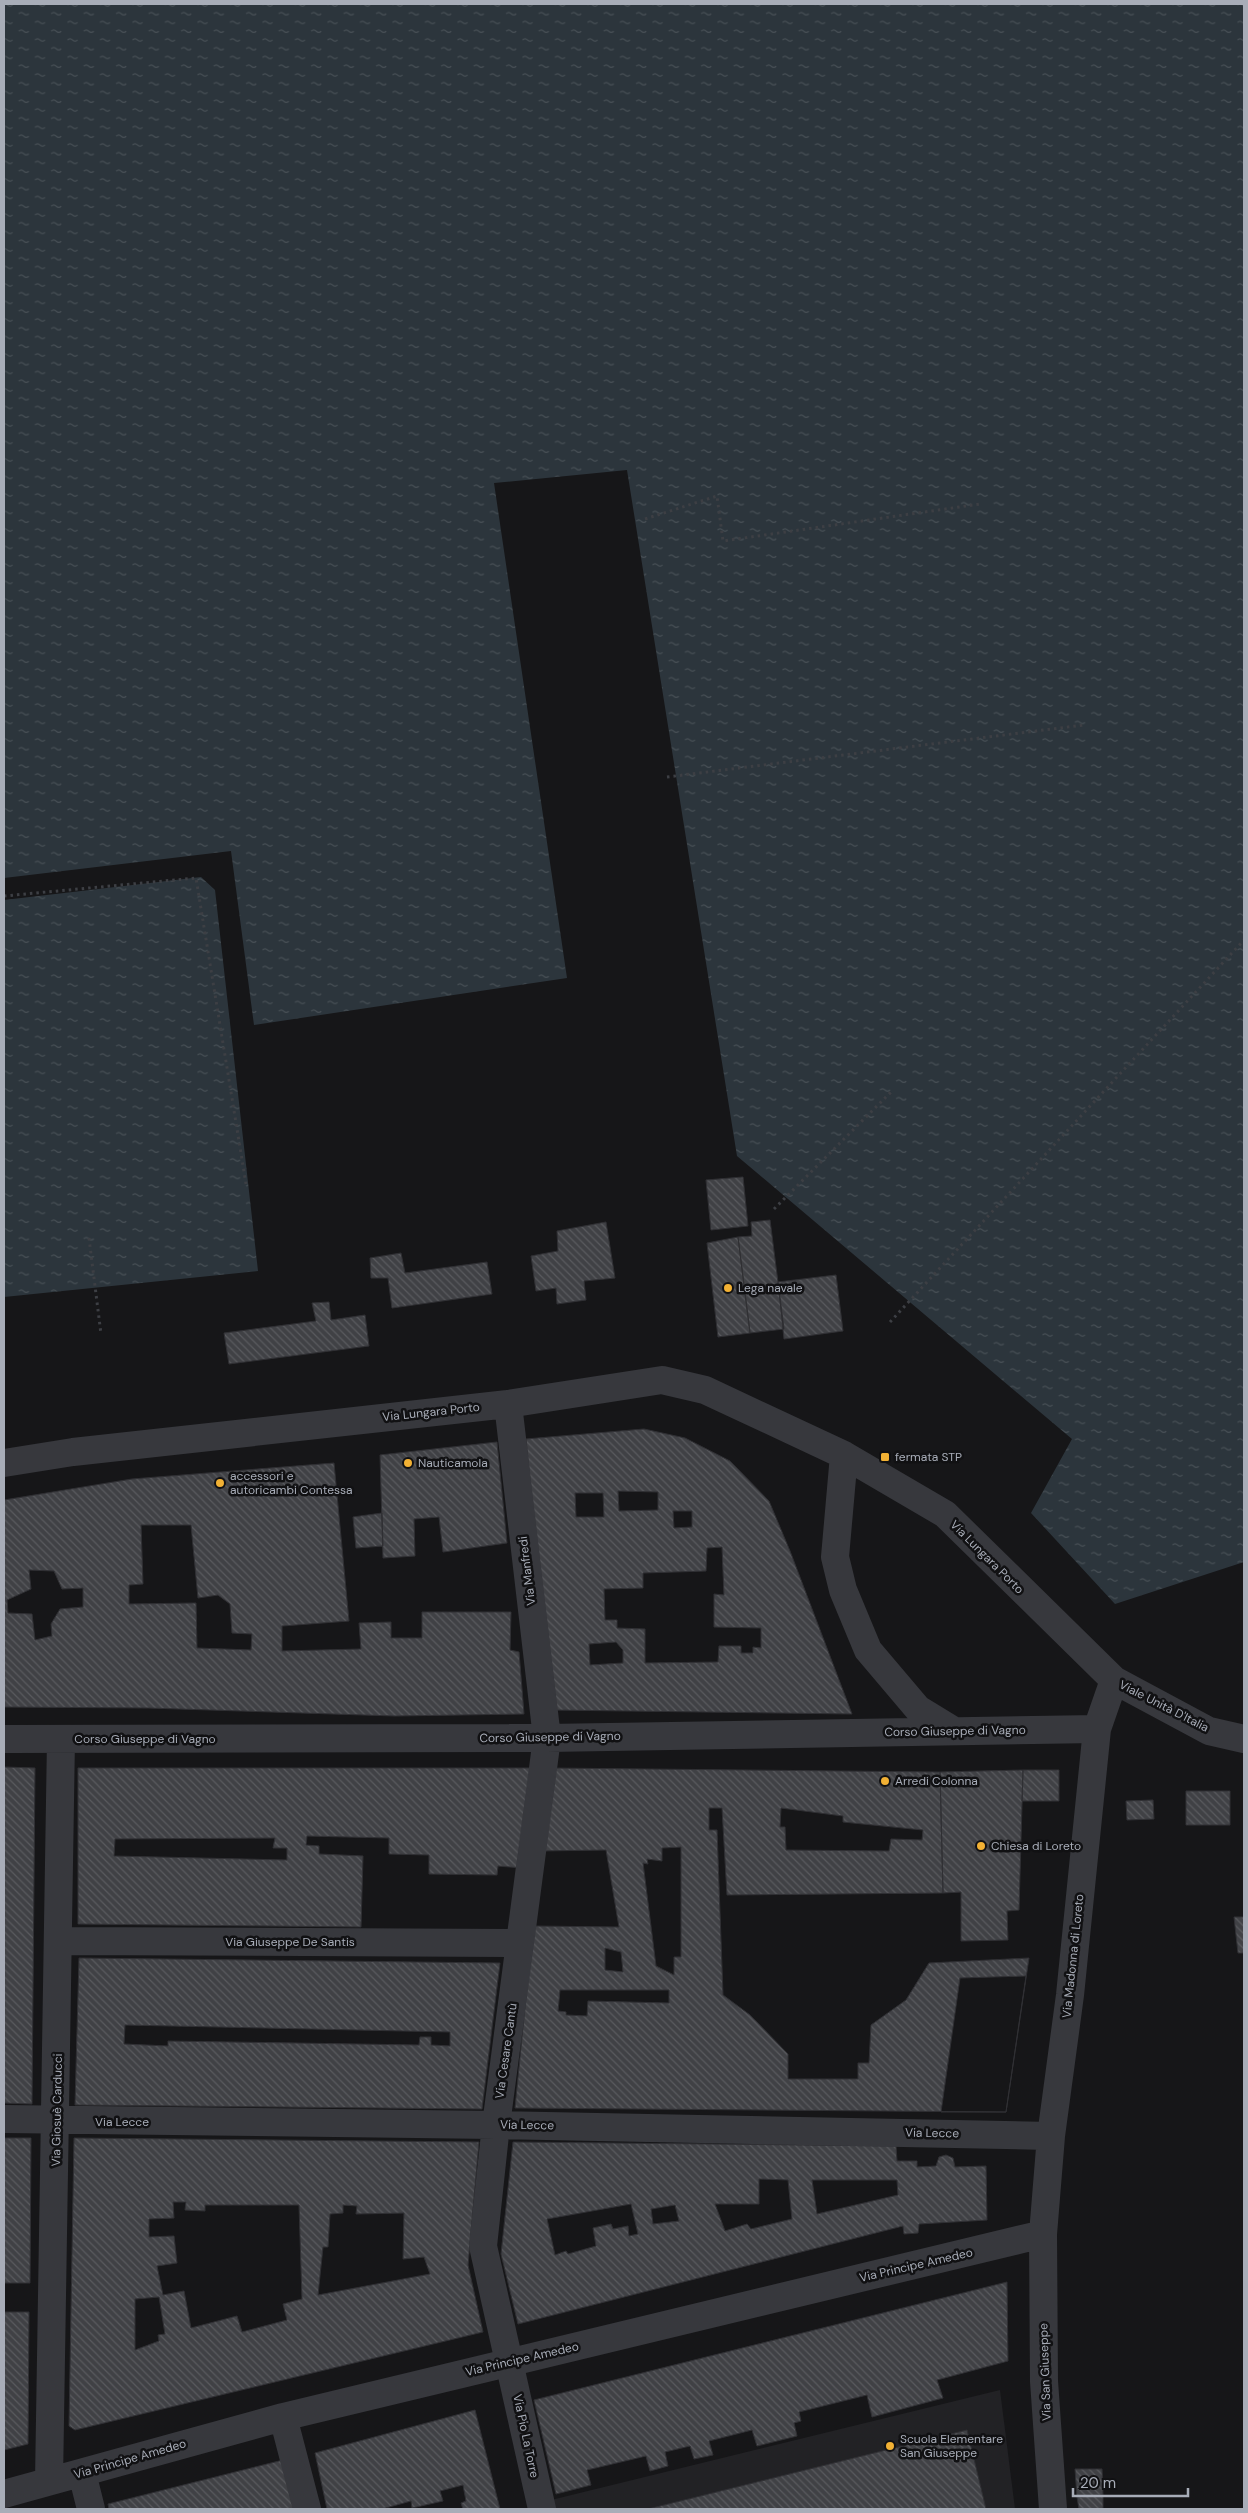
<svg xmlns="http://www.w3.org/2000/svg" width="1248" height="2513" font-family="'DM Sans',sans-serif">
	<defs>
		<pattern id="water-ripples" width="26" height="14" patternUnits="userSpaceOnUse" patternTransform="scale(1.25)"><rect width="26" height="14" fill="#2c353c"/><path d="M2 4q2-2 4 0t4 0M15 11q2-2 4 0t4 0" fill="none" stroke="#485056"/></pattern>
		<pattern id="building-back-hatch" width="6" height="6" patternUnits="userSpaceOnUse" patternTransform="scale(1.25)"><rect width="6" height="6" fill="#404145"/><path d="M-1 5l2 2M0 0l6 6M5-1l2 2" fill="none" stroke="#595a5e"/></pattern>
	</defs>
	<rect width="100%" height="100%" fill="#161618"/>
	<path fill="#222225" d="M1000,2390L1015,2509H549L547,2501Z"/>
	<path fill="url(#water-ripples)" d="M4,4H1244V1562L1115,1604L1031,1513L1072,1439L737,1156L627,470L494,483L567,978L254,1025L231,851L4,878Z
		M201,877L215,890L258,1271L4,1297V900Z"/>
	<path fill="url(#building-back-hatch)" stroke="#303034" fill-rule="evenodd" d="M743,1177L748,1226L711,1230L706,1180Z
		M770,1220L784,1329L750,1333L738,1237L752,1236L751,1222Z
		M606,1222L615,1278L584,1281L586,1300L557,1304L556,1288L536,1291L531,1256L558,1251L557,1231Z
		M738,1237L750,1333L718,1337L707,1243Z
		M401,1253L405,1273L487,1262L492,1294L392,1308L388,1278H371L370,1258Z
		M836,1275L843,1331L784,1339L778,1282Z
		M329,1302L331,1320L365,1315L369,1346L229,1364L224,1333L316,1321L312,1303Z
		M644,1429L685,1438L730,1461L769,1501L790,1551L852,1714L552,1710L526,1439ZM618,1491L658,1492V1510L619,1511ZM575,1493H603L604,1517H576ZM673,1511H692V1527L674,1528ZM722,1547L724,1595L714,1594V1627L761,1628V1648L753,1647V1653H741V1646H719L718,1662L645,1663V1629L617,1628V1620H605L604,1589L643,1588V1573L706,1571L707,1548ZM616,1642L623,1650V1663L590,1665L589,1644Z
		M497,1442L507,1543L443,1552L439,1517L414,1519L415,1556L383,1558L380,1455Z
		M334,1463L349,1621L282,1626V1651L361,1649L359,1623L391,1622V1638H422V1612H511L510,1650L519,1652L524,1714L395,1716L148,1708L4,1707V1500L132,1479ZM141,1525H191L198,1598L218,1595L230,1604L232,1633L252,1634L251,1650L197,1648L196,1603L129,1604V1585L143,1584ZM29,1570L54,1571L62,1589L83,1588V1607L60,1609L51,1624L52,1636L35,1640L32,1614L8,1613L7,1600L31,1589Z
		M382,1513L383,1546L356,1548L353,1517Z
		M4,1767L35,1768L32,2104L4,2103Z
		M78,1768H535L522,1868L498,1866L497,1875L429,1874V1855L389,1854V1838L307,1836L306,1845L319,1846V1854L363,1856L361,1927L78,1924ZM275,1838L273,1848H287V1860L114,1856L115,1839Z
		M550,1768L940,1772L943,1893L727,1895L722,1808H709V1830H717L723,1995L750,2015L788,2054V2079H858V2063H869L871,2025L906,2000L929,1963L1029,1958L1006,2112L515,2108L533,1926L619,1927L606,1850L538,1851ZM781,1808L843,1816V1822L923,1830L922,1840L891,1839L889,1851L786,1850L785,1827H780ZM681,1847V1957H674V1975L656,1966L643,1863L648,1864L647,1859L662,1861V1848ZM605,1948L621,1952L623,1972L605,1970ZM560,1990H669V2003L588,2001L587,2016L566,2015V2012L558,2011Z
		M1023,1770L1019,1910L1007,1911L1008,1940L961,1941V1892L943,1893L940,1772Z
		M1023,1770H1059V1801H1022Z
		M1186,1791H1230V1825H1186Z
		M1153,1800L1154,1819L1127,1820L1126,1801Z
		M1234,1917H1244V1953H1238Z
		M79,1958L500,1963L482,2109L75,2105ZM125,2025L450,2032V2046L431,2045V2037H420L419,2045L168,2041V2046L124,2044Z
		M1026,1976L1006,2112H941L960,1978Z
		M4,2138H31L30,2283H4Z
		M74,2138L479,2142L468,2265L483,2332L75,2430L69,2426ZM173,2202H186L185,2210L205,2211V2205H299L302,2299L283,2304L287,2320L242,2332L237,2316L191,2328L184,2291L163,2295L157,2266L177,2263L174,2236L149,2237V2219L174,2218ZM343,2205L357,2206L356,2214L404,2213L403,2259L424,2257L430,2274L318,2295L323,2247H328L330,2214L343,2213ZM159,2297L165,2334L158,2335L159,2341L135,2350V2299Z
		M513,2142L896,2146L897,2161H917V2167L936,2166L939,2157L946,2155L953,2158L955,2167L986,2166L987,2220L919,2224L918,2233L904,2234L903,2226L518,2324L501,2254ZM759,2179L788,2180L792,2219L751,2229L747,2224L725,2231L715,2204H759ZM812,2180H897L898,2195L817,2214ZM631,2204L638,2234L629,2236L628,2226L613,2229L611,2224L593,2228L596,2246L568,2254L566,2251L555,2255L547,2219ZM675,2205L679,2221L653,2224L651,2209Z
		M1007,2282L1008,2361L937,2380L943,2398L872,2417L867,2395L799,2412L801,2421L794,2423L797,2436L757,2446L752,2430L709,2441L713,2455L694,2459L690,2446L665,2452L668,2466L650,2471L646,2456L587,2470L591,2485L556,2494L534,2400Z
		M4,2312H29L28,2444L4,2450Z
		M475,2410L500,2509H463L461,2503L466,2501L463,2485L440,2491L443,2501L412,2508L411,2501L382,2509H327L315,2453Z
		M967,2430L986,2509H648Z
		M283,2460L294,2509H109L108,2504Z
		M1075,2469H1102L1103,2495L1077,2497Z
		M1103,2495V2509H1079L1077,2497Z"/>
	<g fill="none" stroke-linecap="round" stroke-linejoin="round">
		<path stroke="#3d3f44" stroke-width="3" stroke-dasharray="2.5 4" stroke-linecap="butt" d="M645,519L717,496L723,541L980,504
			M667,777L1084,725
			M4,896L196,878L246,1184
			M774,1209L893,1090
			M89,1238L101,1334
			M890,1322L1244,940"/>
		<path stroke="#37383d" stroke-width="28" d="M508,1404L547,1738L496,2125L483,2246L542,2509
			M844,1455L835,1557L843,1590L868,1650L918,1709L954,1731
			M4,1463L73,1452L508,1404L662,1380L705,1390L844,1455L945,1514L1114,1680L1209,1731L1244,1739
			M4,1739L547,1738L1097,1729
			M59,1941L520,1943
			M4,2119L496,2125L1051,2136
			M283,2417L307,2509
			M82,2473L91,2509
			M49,2481L61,1739
			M4,2494L283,2417L1043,2234
			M1053,2509L1044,2381L1043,2234L1051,2136L1070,1995L1097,1729L1114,1680"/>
	</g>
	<g fill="#f2b134" stroke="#111113" stroke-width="2">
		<circle cx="728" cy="1288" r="5"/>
		<rect x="880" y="1452" width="10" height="10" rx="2.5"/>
		<circle cx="408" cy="1463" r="5"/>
		<circle cx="220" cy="1483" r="5"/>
		<circle cx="885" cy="1781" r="5"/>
		<circle cx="981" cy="1846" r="5"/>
		<circle cx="890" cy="2446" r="5"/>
	</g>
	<g text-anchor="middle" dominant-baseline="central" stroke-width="5" stroke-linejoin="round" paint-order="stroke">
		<g font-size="12" fill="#a8adb8" stroke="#111113" text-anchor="start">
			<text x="738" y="1288">Lega navale</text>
			<text x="895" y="1457">fermata STP</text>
			<text x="418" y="1463">Nauticamola</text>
			<text x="230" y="1476">accessori e<tspan x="230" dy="14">autoricambi Contessa</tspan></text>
			<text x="895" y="1781">Arredi Colonna</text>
			<text x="991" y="1846">Chiesa di Loreto</text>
			<text x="900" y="2439">Scuola Elementare<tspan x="900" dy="14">San Giuseppe</tspan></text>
		</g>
		<g font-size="12" fill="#a8adb8" stroke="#111113">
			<text transform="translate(431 1412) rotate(-6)">Via Lungara Porto</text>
			<text transform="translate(987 1557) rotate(45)">Via Lungara Porto</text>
			<text transform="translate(527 1571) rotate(-97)">Via Manfredi</text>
			<text transform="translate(1164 1706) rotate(27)">Viale Unità D'Italia</text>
			<text transform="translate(955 1731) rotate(-1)">Corso Giuseppe di Vagno</text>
			<text transform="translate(550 1737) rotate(-1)">Corso Giuseppe di Vagno</text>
			<text x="145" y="1739">Corso Giuseppe di Vagno</text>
			<text x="290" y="1942">Via Giuseppe De Santis</text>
			<text transform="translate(1073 1956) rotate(-84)">Via Madonna di Loreto</text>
			<text transform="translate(506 2051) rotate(-82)">Via Cesare Cantù</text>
			<text transform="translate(57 2110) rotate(-89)">Via Giosuè Carducci</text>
			<text x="122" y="2122">Via Lecce</text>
			<text transform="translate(527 2125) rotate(1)">Via Lecce</text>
			<text transform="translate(932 2133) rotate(1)">Via Lecce</text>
			<text transform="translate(916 2265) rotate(-13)">Via Principe Amedeo</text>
			<text transform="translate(522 2359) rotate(-13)">Via Principe Amedeo</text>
			<text transform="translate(1045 2372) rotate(-92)">Via San Giuseppe</text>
			<text transform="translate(526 2436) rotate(78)">Via Pio La Torre</text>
			<text transform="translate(130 2459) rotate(-16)">Via Principe Amedeo</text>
		</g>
	</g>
	<rect width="1248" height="2513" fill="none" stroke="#a8adb8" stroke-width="10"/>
	<path d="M1073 2488v8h115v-8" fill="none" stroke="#a8adb8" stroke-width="2.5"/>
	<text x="1080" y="2488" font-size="15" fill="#a8adb8" stroke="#111113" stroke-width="4" paint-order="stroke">20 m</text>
</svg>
